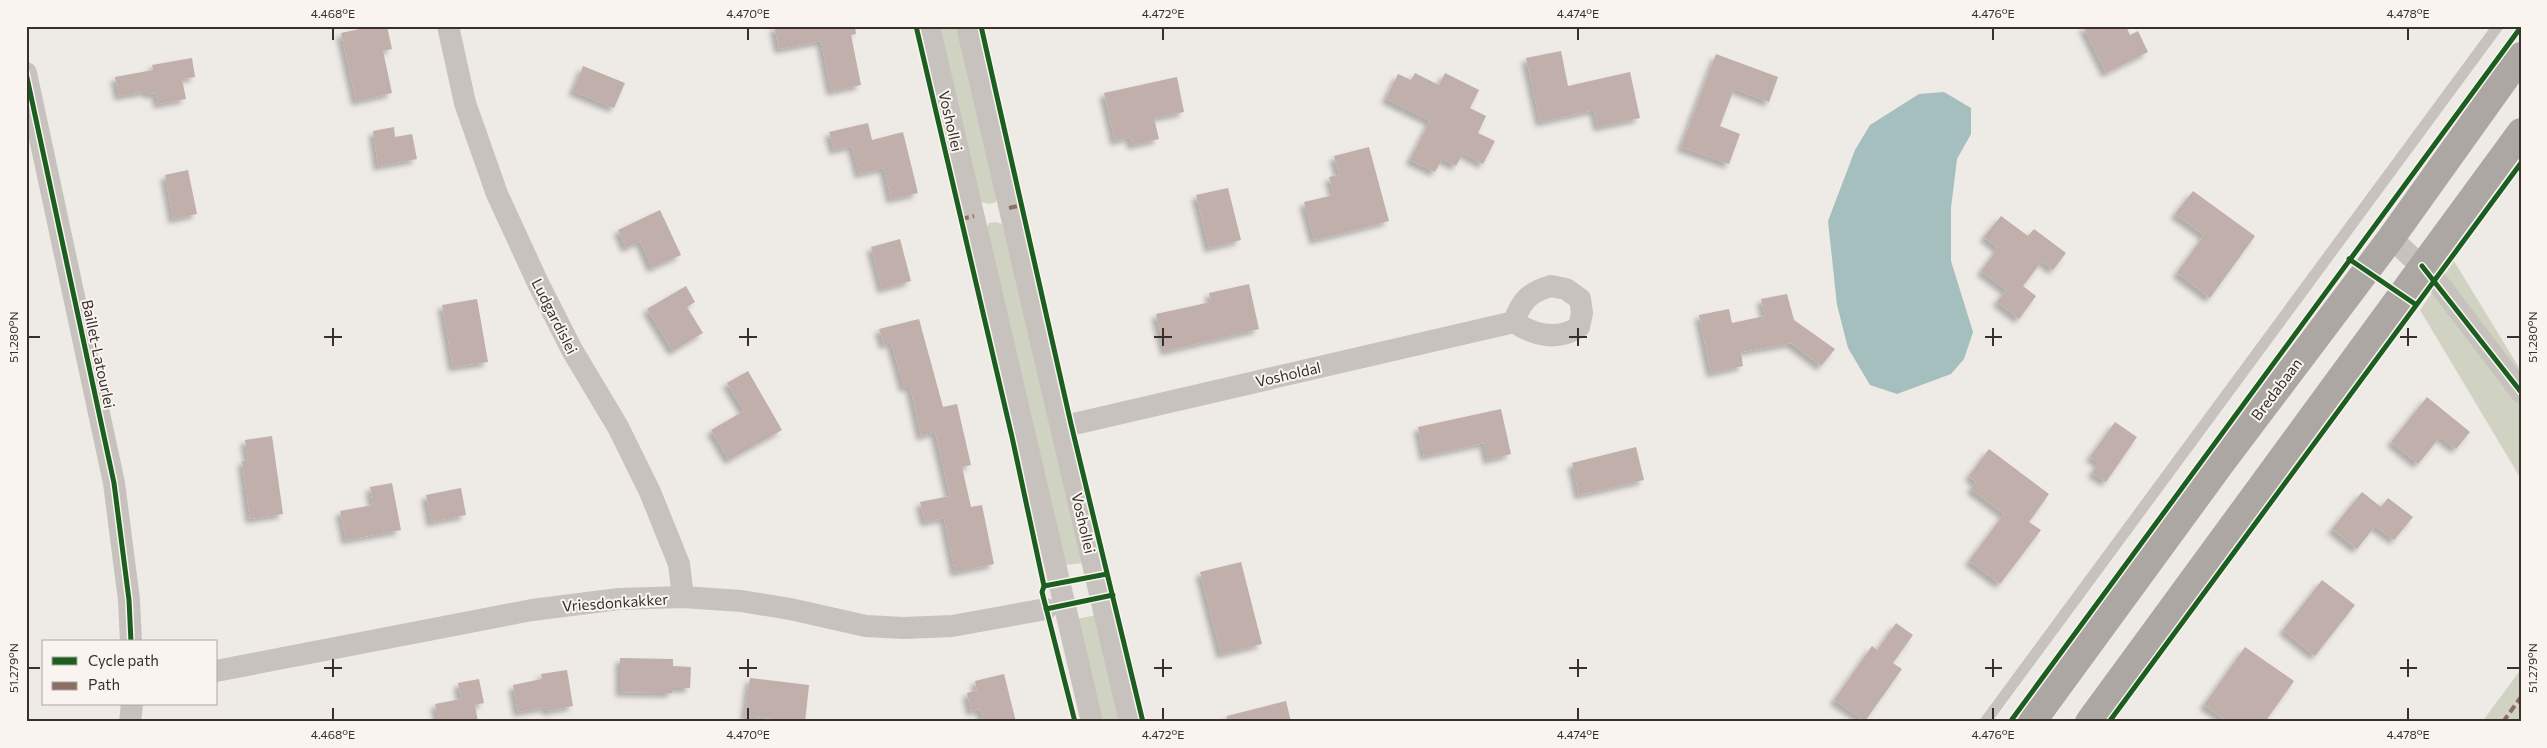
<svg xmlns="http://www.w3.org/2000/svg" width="2547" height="748" font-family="Commissioner,sans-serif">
	<defs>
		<filter id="shadow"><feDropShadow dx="-4.5" dy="4.5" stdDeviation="2.5" flood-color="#0004"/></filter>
	</defs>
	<rect width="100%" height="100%" fill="#eeeae6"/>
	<path fill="#d0d3c1" d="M937,26H959L998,194L996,202L989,204L981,202Z
		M996,222L1002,224L1085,563L1063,565L985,230L989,223Z
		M2454,261L2521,371V479L2420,310Z
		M1097,615L1122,722H1100L1076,619Z
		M2521,669V722H2482Z"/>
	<path fill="#a4bfbd" d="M1944,92L1971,108V134L1957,159L1951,208V261L1973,332L1964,359L1951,374L1897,394L1870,385L1848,348L1837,305L1828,221L1855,150L1870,125L1919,94Z"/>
	<path fill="#c0afaa" filter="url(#shadow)" d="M374,26H387L392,49L383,51L392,93L356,101L341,33Z
		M774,26H855L856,34L851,35L861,85L831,91L821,41L779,49Z
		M2083,26H2126L2130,35L2138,31L2148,52L2106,73Z
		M1561,51L1568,86L1630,72L1640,118L1598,127L1594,110L1540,122L1526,58Z
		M1716,54L1778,77L1769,102L1734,89L1720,126L1740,134L1729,164L1681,147Z
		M192,58L195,77L182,79L186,99L158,104L156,93L148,94L147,91L119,96L115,77L153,70L152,65Z
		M583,66L625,83L614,108L573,91Z
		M1415,73L1439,85L1445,73L1479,90L1470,108L1486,116L1478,133L1495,141L1483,164L1463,153L1456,166L1442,159L1435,172L1410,160L1430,121L1386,99L1398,74L1411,80Z
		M1177,77L1184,112L1154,118L1159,139L1132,145L1130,137L1115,141L1104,93Z
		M868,123L872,140L903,132L918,193L891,199L884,168L859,174L852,146L834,150L829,132Z
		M394,127L395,137L412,134L417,159L378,166L373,131Z
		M1369,147L1389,221L1314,240L1304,202L1334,195L1329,177L1339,175L1334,156Z
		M188,170L197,214L173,219L165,175Z
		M1228,188L1241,240L1209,248L1196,195Z
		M2193,191L2255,236L2210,298L2177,273L2204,235L2175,214Z
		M660,210L681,255L652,268L640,241L626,248L618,230Z
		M2001,216L2028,236L2034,229L2066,253L2053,270L2042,261L2023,286L2036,296L2019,319L1997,302L2006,290L1981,271L1998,248L1984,237Z
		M900,239L911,281L882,289L871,247Z
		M1249,284L1259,329L1165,351L1156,314L1211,302L1209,293Z
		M686,286L695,302L687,307L703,333L673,351L647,309Z
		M1787,294L1794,320L1835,349L1821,366L1791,343L1741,352L1743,366L1711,373L1699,315L1729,309L1732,323L1765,316L1761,299Z
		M477,299L488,362L453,367L442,305Z
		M919,319L943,407L957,404L971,465L962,467L971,507L982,505L994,564L955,572L944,518L925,522L920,502L950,496L935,432L921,436L910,386L904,388L891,342L884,345L879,329Z
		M748,371L782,430L729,460L711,430L744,411L727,383Z
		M2427,397L2470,432L2456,449L2440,437L2418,464L2391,442Z
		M1501,409L1511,454L1488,460L1484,443L1424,456L1418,427Z
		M2115,422L2137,437L2106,482L2092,473L2099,463L2090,457Z
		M272,436L283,514L250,519L242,461L248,460L245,440Z
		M1636,447L1644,480L1579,495L1572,463Z
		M1989,449L2049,494L2029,522L2041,530L2000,584L1969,561L2004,514L1971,489L1976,482L1969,476Z
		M392,483L401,530L346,540L340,511L373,505L370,487Z
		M461,488L466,515L431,522L426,495Z
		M2362,492L2381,507L2388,498L2413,517L2394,540L2375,526L2357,549L2332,529Z
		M1241,562L1262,644L1221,654L1200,572Z
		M2322,580L2355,605L2315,656L2283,630Z
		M1896,623L1913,635L1893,663L1902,669L1865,721L1834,700L1872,646L1877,650Z
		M2245,647L2294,681L2265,722H2228L2204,705Z
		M620,658L673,659V666L691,667L690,688H672V693L620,692Z
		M567,670L573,706L547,711L546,707L518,712L513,685L542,679L541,674Z
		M1004,674L1016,722H984L980,709L971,711L967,693L977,690L975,681Z
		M750,678L809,685L805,722L745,716Z
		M479,679L484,703L475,705L478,722H439L435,704L461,699L458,683Z
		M1286,701L1291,722H1227V716Z"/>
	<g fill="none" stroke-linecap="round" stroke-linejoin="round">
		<path stroke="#c8c2be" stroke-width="11" d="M1985,722L2498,26"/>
		<path stroke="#c8c2be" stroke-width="22" d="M448,26L465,103L497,194L538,283L572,350L618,427L650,492L679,564L683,597
			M929,26L1092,722
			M967,26L1130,722
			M26,73L114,483L129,600L131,642
			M2391,238L2435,279L2521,392
			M1551,286L1566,289L1580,299L1582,313L1579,327C1557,341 1535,336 1514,322C1521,300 1530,292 1551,286Z
			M1061,427L1514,322
			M216,671L532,610L619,599L683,597L741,601L790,609L866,626L904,628L952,626L1046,609
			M130,722L132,704"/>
		<path stroke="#ada7a3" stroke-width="28" d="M2032,722L2222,462L2391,238L2521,56
			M2089,722L2521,132"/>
		<path stroke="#8d6e63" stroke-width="4" stroke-dasharray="8 4" stroke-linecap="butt" d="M1009,208L1022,205
			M961,219L974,216
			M2503,722L2521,697"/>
		<g stroke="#f9f4ef" stroke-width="8">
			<path id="cycleway" d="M916,26L1012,437L1044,586L1042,592L1075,722
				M981,26L1071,424L1143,722
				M26,73L114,483L129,600L131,642
				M2349,259L2415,304
				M2422,266L2521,392
				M1044,586L1107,574
				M1046,609L1113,595
				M2010,722L2521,27
				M2109,722L2521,163"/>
		</g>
		<use href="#cycleway" stroke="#1b5e20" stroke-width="5"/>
	</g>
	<path fill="none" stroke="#39302c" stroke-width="2" d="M333,28V40M748,28V40M1163,28V40M1578,28V40M1993,28V40M2408,28V40M333,328V346M748,328V346M1163,328V346M1578,328V346M1993,328V346M2408,328V346M28,337H40M324,337H342M739,337H757M1154,337H1172M1569,337H1587M1985,337H2002M2400,337H2417M2507,337H2520M333,659V677M748,659V677M1163,659V677M1578,659V677M1993,659V677M2408,659V677M28,668H40M324,668H342M739,668H757M1154,668H1172M1569,668H1587M1985,668H2002M2400,668H2417M2507,668H2520M333,708V720M748,708V720M1163,708V720M1578,708V720M1993,708V720M2408,708V720"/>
	<g text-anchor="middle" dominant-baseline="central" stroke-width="4" stroke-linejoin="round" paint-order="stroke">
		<g font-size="15" fill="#39302c" stroke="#f9f4ef">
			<text transform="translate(951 121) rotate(77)">Voshollei</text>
			<text transform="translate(555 316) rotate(63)">Ludgardislei</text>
			<text transform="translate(99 354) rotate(78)">Baillet-Latourlei</text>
			<text transform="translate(1288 374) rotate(-13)">Vosholdal</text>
			<text transform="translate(2276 389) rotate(-53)">Bredabaan</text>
			<text transform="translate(1084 523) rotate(77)">Voshollei</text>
			<text transform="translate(615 602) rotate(-4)">Vriesdonkakker</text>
		</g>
	</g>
	<rect width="2547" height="748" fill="none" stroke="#f9f4ef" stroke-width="55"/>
	<rect x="42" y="640" width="175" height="65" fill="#f9f4ef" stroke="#aca6a1"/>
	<rect x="52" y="657" width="25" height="8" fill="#1b5e20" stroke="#aca6a1"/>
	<text x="88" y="666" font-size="15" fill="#39302c">Cycle path</text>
	<rect x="52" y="682" width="25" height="8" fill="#8d6e63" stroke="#aca6a1"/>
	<text x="88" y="690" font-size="15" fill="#39302c">Path</text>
	<rect x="28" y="28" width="2492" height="692" fill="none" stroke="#39302c" stroke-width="2"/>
	<g font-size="12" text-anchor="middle" fill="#39302c">
		<text x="333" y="18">4.468°E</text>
		<text x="748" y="18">4.470°E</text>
		<text x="1163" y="18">4.472°E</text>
		<text x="1578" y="18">4.474°E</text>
		<text x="1993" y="18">4.476°E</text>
		<text x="2408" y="18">4.478°E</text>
		<text transform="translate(14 337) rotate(-90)" y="4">51.280°N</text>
		<text transform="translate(2533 337) rotate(-90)" y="4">51.280°N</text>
		<text transform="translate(14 668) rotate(-90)" y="4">51.279°N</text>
		<text transform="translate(2533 668) rotate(-90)" y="4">51.279°N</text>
		<text x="333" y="739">4.468°E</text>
		<text x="748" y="739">4.470°E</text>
		<text x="1163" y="739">4.472°E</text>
		<text x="1578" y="739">4.474°E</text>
		<text x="1993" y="739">4.476°E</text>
		<text x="2408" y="739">4.478°E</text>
	</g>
</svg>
